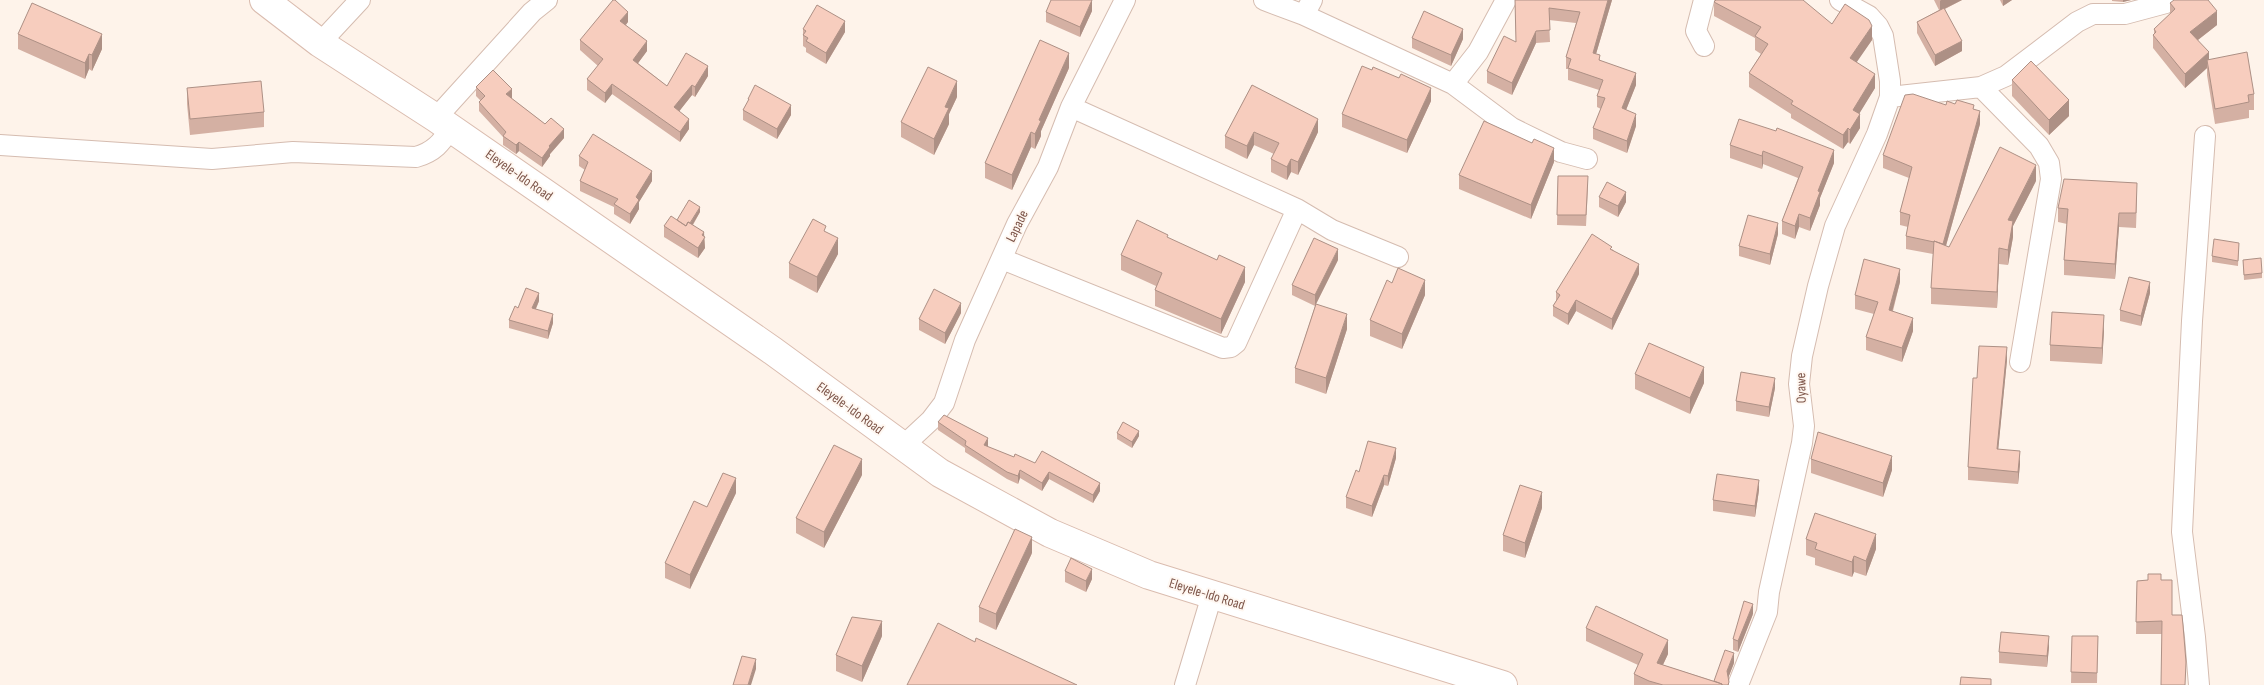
<svg xmlns="http://www.w3.org/2000/svg" width="2264" height="685" font-family="'Sofia Sans Condensed',sans-serif">
	<rect width="100%" height="100%" fill="#fef3ea"/>
	<g fill="none" stroke-linecap="round" stroke-linejoin="round">
		<g stroke="#d5bcb0" stroke-width="22">
			<path id="street" d="M1264,0L1304,15L1312,0
				M1304,15L1453,84L1512,128L1561,152L1587,159
				M320,43L360,0
				M1704,46L1696,31L1704,0
				M1453,84L1478,52L1506,0
				M1981,87L2039,146L2049,163L2051,179L2020,362
				M1890,97L1981,87L2006,76L2077,22L2093,14H2125L2166,3
				M1071,107L1297,209L1332,230L1398,257
				M436,118L532,12L547,0
				M0,145L212,159L293,152L416,157C434,152 441,143 451,128
				M1002,259L1223,348L1231,347L1236,343L1297,209
				M903,446L931,420L944,403L965,340L1017,224L1048,167L1071,107L1125,0
				M1185,685L1212,595
				M1738,685L1767,612L1769,592L1802,443L1804,426L1799,384L1802,356L1818,286L1835,226L1877,134L1890,97V81L1883,36L1878,26L1869,16L1840,0
				M2199,685L2195,637L2182,532L2192,321L2205,136"/>
		</g>
		<g stroke="#dabcaf" stroke-width="30">
			<path id="secondary" d="M264,0L320,43L436,118L773,351L940,473L1050,533L1149,575L1503,685"/>
		</g>
		<use href="#street" stroke="#fff" stroke-width="20"/>
		<use href="#secondary" stroke="#fff" stroke-width="28"/>
	</g>
	<path fill="#d4b0a3" d="M1515,0H1612L1596,54L1600,60L1636,85L1626,110L1636,126L1627,153L1593,139V128L1601,109L1597,107V96L1599,90L1568,80V69H1566V57L1576,23L1549,20L1550,42L1536,43L1512,95L1487,83V71L1516,41Z
		M1934,0H1962L1945,9L1962,51L1935,66L1917,33V22L1939,10Z
		M2000,0H2012L2003,6Z
		M2112,0H2131L2123,2L2112,1Z
		M1714,2L1832,24L1872,40L1856,62L1875,88L1859,113L1860,128L1850,144L1848,142L1843,149L1791,118V114L1749,87V73L1761,54L1755,50V38L1714,16Z
		M2170,3L2217,25L2198,40L2209,59L2254,94V110H2249V118L2215,124L2207,75V68L2185,88L2153,48V35L2154,34V29L2170,14Z
		M1092,11L1080,37L1046,22V12Z
		M628,22L626,25L647,51L638,63L667,86L708,76L695,97L692,95L679,111L689,129L680,142L612,94L605,103L587,90V79L598,66L580,50V40Z
		M803,29L845,32L826,64L806,52V48L803,46Z
		M18,34L102,49L92,71L89,69L85,79L18,49Z
		M1412,38L1463,39L1451,66L1412,48Z
		M1069,68L1041,131V136L1035,149L1031,147L1012,190L985,178V163Z
		M2012,80L2069,116L2049,135L2012,96Z
		M1252,85L1318,132L1298,175L1291,172L1287,180L1271,172V159L1274,154L1254,145L1247,159L1225,148V136Z
		M476,87L512,98H511L545,124L564,138L550,154V156L542,167L519,151L516,154L503,145V137L479,111V102L481,101L476,96Z
		M187,88L264,112V127L190,135L187,104Z
		M957,97L949,114V124L934,155L901,137V122Z
		M748,99L791,115L777,139L743,120V110L748,102Z
		M1431,101L1407,153L1342,127V114Z
		M1974,110L1980,124L1946,246L1949,247L2036,181L2013,226V237L2008,265L1999,264L1997,308L1931,304V288L1933,254L1906,249V236L1908,227L1900,225V212L1909,178L1883,168V155Z
		M1730,145L1834,163L1820,198V205L1810,231L1799,227L1795,239L1782,234V221L1798,178L1763,164L1762,169L1730,158Z
		M579,156L652,181L639,202V209L630,224L614,214V207L580,191V181L585,170L579,166Z
		M1554,162L1531,219L1459,189V175Z
		M1558,176L1588,187L1586,226L1557,225Z
		M1599,197L1626,202L1618,217L1599,207Z
		M2137,198L2136,228L2119,227L2115,279L2064,275V260L2067,224L2058,222V208Z
		M700,212L693,225L704,237L705,248L698,258L664,237V226L677,220Z
		M826,232L838,254L817,293L789,278V263Z
		M1778,234L1770,265L1739,256V246Z
		M1168,238L1245,282L1221,334L1155,306V290L1156,286L1121,270V255Z
		M2239,243L2238,266L2212,262V256Z
		M1612,249L1639,274L1612,330L1576,311L1568,325L1553,316V306L1556,301V292Z
		M1338,260L1316,304L1347,329L1326,394L1295,383V368L1315,306L1292,295V285Z
		M2243,260L2262,273V278L2244,280Z
		M1900,282L1893,311L1913,331L1902,362L1866,350V337L1874,314L1855,309V295Z
		M1392,283L1425,295L1402,349L1370,336V320Z
		M2150,293L2141,326L2120,321V310Z
		M539,301L536,309L553,323L548,339L509,328V320L518,308Z
		M961,313L945,344L919,330V319Z
		M2104,330L2102,364L2050,361V345Z
		M2007,360L1998,450L2020,464L2018,484L1968,480V467L1977,378Z
		M1635,374L1704,383L1690,414L1635,389Z
		M1775,388L1769,417L1736,411V401Z
		M938,422L988,446V447L1100,491L1093,503L1049,479L1042,491L1020,478L1018,484L1007,479L965,452V448L938,430Z
		M1117,433L1139,436L1132,448L1117,439Z
		M1396,458L1388,486L1384,485L1372,517L1346,508V497L1359,472Z
		M1811,459L1892,470L1883,497L1811,473Z
		M862,475L824,548L796,533V518Z
		M1759,490L1755,517L1713,511V500Z
		M736,493L690,589L665,578V563L707,507Z
		M1542,508L1525,558L1503,551V535Z
		M1806,539L1876,549L1866,576L1854,572L1852,577L1815,565V558L1806,555Z
		M1032,553L996,630L979,622V607Z
		M1065,571L1092,579L1086,592L1065,582Z
		M2172,580L2162,634H2136L2137,581Z
		M1753,614L1738,652L1733,650V639Z
		M1586,628L1668,654L1663,665L1714,681L1734,663L1728,678L1729,685H1634V674L1638,665L1586,641Z
		M882,636L862,682L836,671V655Z
		M2072,636H2098L2097,683H2071Z
		M2049,647L2047,667L1999,663V652Z"/>
	<path fill="#ad9085" d="M1092,0V11L1080,37V27Z
		M1608,0H1612L1593,64V53Z
		M1941,0H1962L1940,11V1Z
		M2003,0H2012L2003,6Z
		M2123,0H2131L2123,2Z
		M2217,11V25L2190,46V32Z
		M628,12V22L620,31V21Z
		M845,21V32L826,64V53Z
		M1872,26V40L1850,72V58Z
		M1463,29V39L1451,66V55Z
		M1536,31V43L1512,95V83Z
		M102,34V49L92,71V55Z
		M647,41V51L633,70V60Z
		M1962,41V51L1935,66V55Z
		M2209,52V66L2207,60V68L2185,88V74Z
		M1069,53V68L1041,131V136L1035,149V134L1039,120Z
		M89,54V69L85,79V63Z
		M708,66V76L695,97V87Z
		M1636,73V85L1622,120V108Z
		M1875,74V88L1853,124V110Z
		M957,81V97L949,114V124L934,155V139L945,107Z
		M612,84V94L605,103V93Z
		M692,85V95L674,118V107Z
		M1431,88V101L1407,153V140Z
		M512,89V98L506,103V94Z
		M2069,100V116L2049,135V120Z
		M791,105V115L777,139V129Z
		M1980,111V124L1943,256V244Z
		M1636,114V126L1627,153V141Z
		M1860,114V128L1850,144V130Z
		M689,119V129L680,142V132Z
		M1318,119V132L1298,175V162Z
		M1848,128V142L1843,149V135Z
		M564,129V138L550,154V156L542,167V158L549,146Z
		M1031,132V147L1012,190V175Z
		M1254,132V145L1247,159V146Z
		M519,142V151L516,154V145Z
		M1554,148V162L1531,219V205Z
		M1834,150V163L1820,198V205L1810,231V218L1818,191Z
		M1763,151V164L1762,169V156Z
		M1291,159V172L1287,180V167Z
		M2036,165V181L2013,226V237L2008,265V220Z
		M652,171V181L639,202V209L630,224V214L636,197Z
		M1626,192V202L1618,217V206Z
		M700,207V212L687,234V229Z
		M2119,213V227L2115,279V264Z
		M1799,214V227L1795,239V226Z
		M1778,223V234L1770,265V254Z
		M704,232L705,248L698,258V248L702,235Z
		M838,238V254L817,293V277Z
		M1999,248V264L1997,308V292Z
		M1338,249V260L1315,306V295Z
		M1639,264V274L1612,330V319Z
		M1245,267V282L1221,334V319Z
		M1900,269V282L1889,323V310Z
		M1425,280V295L1402,349V334Z
		M2150,282V293L2141,326V316Z
		M539,293V301L532,317V308Z
		M1576,300V311L1568,325V314Z
		M961,303V313L945,344V333Z
		M553,314V323L548,339V331Z
		M1347,314V329L1326,394V378Z
		M2104,315V330L2102,364V348Z
		M1913,318V331L1902,362V348Z
		M2007,347V360L1997,462V449Z
		M1704,367V383L1690,414V398Z
		M1775,378V388L1769,417V407Z
		M1139,431V436L1132,448V442Z
		M988,438V446L984,453V445Z
		M1396,448V458L1388,486V476Z
		M2020,451V464L2018,484V472Z
		M1892,456V470L1883,497V483Z
		M862,459V475L824,548V532Z
		M1020,470V478L1018,484V476Z
		M1049,472V479L1042,491V483Z
		M1384,475V485L1372,517V506Z
		M736,478V493L690,589V575Z
		M1759,480V490L1755,517V506Z
		M1100,483V491L1093,503V495Z
		M1542,492V508L1525,558V543Z
		M1876,534V549L1866,576V561Z
		M1032,537V553L996,630V614Z
		M1854,556V572L1852,577V562Z
		M1092,569V579L1086,592V581Z
		M1753,604V614L1738,652V641Z
		M882,621V636L862,682V666Z
		M2049,636V647L2047,667V656Z
		M1668,640V654L1657,677V663Z
		M1734,653V663L1727,681V671Z
		M756,659V669L751,685H748Z"/>
	<path fill="#f7cdbe" stroke="#ad9085" d="M613,0H615L628,12L620,21L647,41L633,60L667,86L686,53L708,66L695,87L692,85L674,107L689,119L680,132L612,84L605,93L587,79L603,59L580,40Z
		M1051,0H1092L1080,27L1046,12Z
		M1515,0H1608L1593,53L1600,55L1599,60L1636,73L1622,108L1636,114L1627,141L1593,128L1605,98L1597,96L1603,80L1568,68L1571,59L1566,57L1580,12L1549,8L1550,30L1536,31L1512,83L1487,71L1504,36L1516,42Z
		M1716,0H1803L1832,24L1845,4L1869,20L1872,26L1850,58L1875,74L1853,110L1860,114L1850,130L1848,128L1843,135L1791,104L1793,101L1749,73L1768,44L1755,36L1761,27L1714,2Z
		M2174,0H2208L2217,11L2190,32L2209,52L2185,74L2153,35L2156,32L2154,29L2175,9L2170,3Z
		M32,3L102,34L92,55L89,54L85,63L18,34Z
		M817,5L845,21L826,53L806,41L808,38L803,35L806,31L803,29Z
		M1944,8L1962,41L1935,55L1917,22Z
		M1424,11L1463,29L1451,55L1412,38Z
		M1040,40L1069,53L1039,120L1041,121L1035,134L1031,132L1012,175L985,163Z
		M2247,52L2254,94L2248,95L2249,102L2215,109L2207,60Z
		M2031,61L2069,100L2049,120L2012,80Z
		M1362,66L1372,70L1373,67L1399,78L1401,74L1431,88L1407,140L1342,114Z
		M928,67L957,81L945,107L949,108L934,139L901,122Z
		M493,70L512,89L506,94L545,124L551,118L564,129L549,146L550,147L542,158L519,142L516,145L503,136L506,132L479,102L485,96L476,87Z
		M261,81L264,112L190,119L187,88Z
		M755,85L791,105L777,129L743,110L749,99H748Z
		M1252,85L1318,119L1298,162L1291,159L1287,167L1271,159L1279,143L1254,132L1247,146L1225,136Z
		M1913,94L1946,105L1947,101L1955,104L1957,100L1974,105L1973,109L1980,111L1943,244L1934,241V242L1906,236L1910,215L1900,212L1912,167L1883,155L1905,95Z
		M1739,119L1776,131L1777,128L1834,150L1818,191L1820,192L1810,218L1799,214L1795,226L1782,221L1803,167L1763,151L1762,156L1730,145Z
		M1484,121L1532,143L1534,139L1554,148L1531,205L1459,175Z
		M593,134L652,171L636,197L639,200L630,214L614,204L618,199L580,181L588,162L579,156Z
		M2000,147L2036,165L2008,220L2013,221L2008,250L1999,248L1997,292L1931,288L1934,241L1949,247Z
		M1558,176H1588L1586,215H1557Z
		M2064,179L2137,183L2136,213H2119L2115,264L2064,260L2068,209L2058,208Z
		M1607,182L1626,192L1618,206L1599,197Z
		M689,200L700,207L690,223L688,222L686,226L677,220Z
		M1748,215L1778,223L1770,254L1739,246Z
		M671,216L686,226L688,222L704,232L702,235L705,237L698,248L664,226Z
		M813,219L826,226L824,231L838,238L817,277L789,263Z
		M1137,220L1168,235L1167,237L1217,260L1219,255L1245,267L1221,319L1155,290L1162,273L1121,255Z
		M1592,234L1612,247L1610,249L1639,264L1612,319L1576,300L1568,314L1553,306L1560,295L1556,292Z
		M1314,238L1338,249L1315,295L1292,285Z
		M2214,239L2239,243L2238,261L2212,256Z
		M2261,258L2262,273L2244,275L2243,260Z
		M1864,259L1900,269L1889,310L1913,318L1902,348L1866,337L1878,302L1855,295Z
		M1398,268L1425,280L1402,334L1370,320L1387,280L1392,283Z
		M2129,277L2150,282L2141,316L2120,310Z
		M526,288L539,293L532,308L553,314L548,331L509,320L515,306L518,308Z
		M934,289L961,303L945,333L919,319Z
		M1316,304L1347,314L1326,378L1295,368Z
		M2052,312L2104,315L2102,348L2050,345Z
		M1649,343L1704,367L1690,398L1635,374Z
		M1979,346L2007,347L1997,449L2020,451L2018,472L1968,467L1973,378H1977Z
		M1741,372L1775,378L1769,407L1736,401Z
		M944,415L988,438L984,445L1014,457L1015,454L1035,463L1042,451L1100,483L1093,495L1049,472L1042,483L1020,470L1018,476L1007,472L965,445L966,441L938,422Z
		M1123,422L1139,431L1132,442L1117,433Z
		M1818,432L1892,456L1883,483L1811,459Z
		M1368,441L1396,448L1388,476L1384,475L1372,506L1346,497L1356,470L1359,472Z
		M834,445L862,459L824,532L796,518Z
		M723,473L736,478L690,575L665,563L694,501L707,507Z
		M1717,474L1759,480L1755,506L1713,500Z
		M1520,485L1542,492L1525,543L1503,535Z
		M1815,513L1876,534L1866,561L1854,556L1852,562L1815,549L1817,543L1806,539Z
		M1015,529L1032,537L996,614L979,607Z
		M1071,558L1092,569L1086,581L1065,571Z
		M2148,574H2161V580H2172V615H2182L2183,625L2186,662L2185,685H2161L2162,621L2136,622L2137,581L2148,580Z
		M1744,601L1753,604L1738,641L1733,639Z
		M1596,606L1668,640L1657,663L1722,684V685H1663L1649,681L1634,674L1643,654L1586,628Z
		M852,617L882,621L862,666L836,655Z
		M938,623L975,642L976,638L1077,685H907Z
		M2001,632L2049,636L2047,656L1999,652Z
		M2072,636H2098L2097,673L2071,672Z
		M1725,650L1734,653L1727,671L1729,682L1728,685H1722V684L1714,681Z
		M742,656L756,659L748,685H733Z
		M1961,677L1991,679V685H1960Z"/>
	<g text-anchor="middle" dominant-baseline="central" stroke-width="4" stroke-linejoin="round" paint-order="stroke">
		<g font-size="14" fill="#7d5549" stroke="#fff8f2">
			<text transform="translate(519 175) rotate(35)">Eleyele-Ido Road</text>
			<text transform="translate(1017 226) rotate(-64)">Lapade</text>
			<text transform="translate(1801 388) rotate(-91)">Oyawe</text>
			<text transform="translate(850 408) rotate(36)">Eleyele-Ido Road</text>
			<text transform="translate(1207 594) rotate(17)">Eleyele-Ido Road</text>
		</g>
	</g>
</svg>
